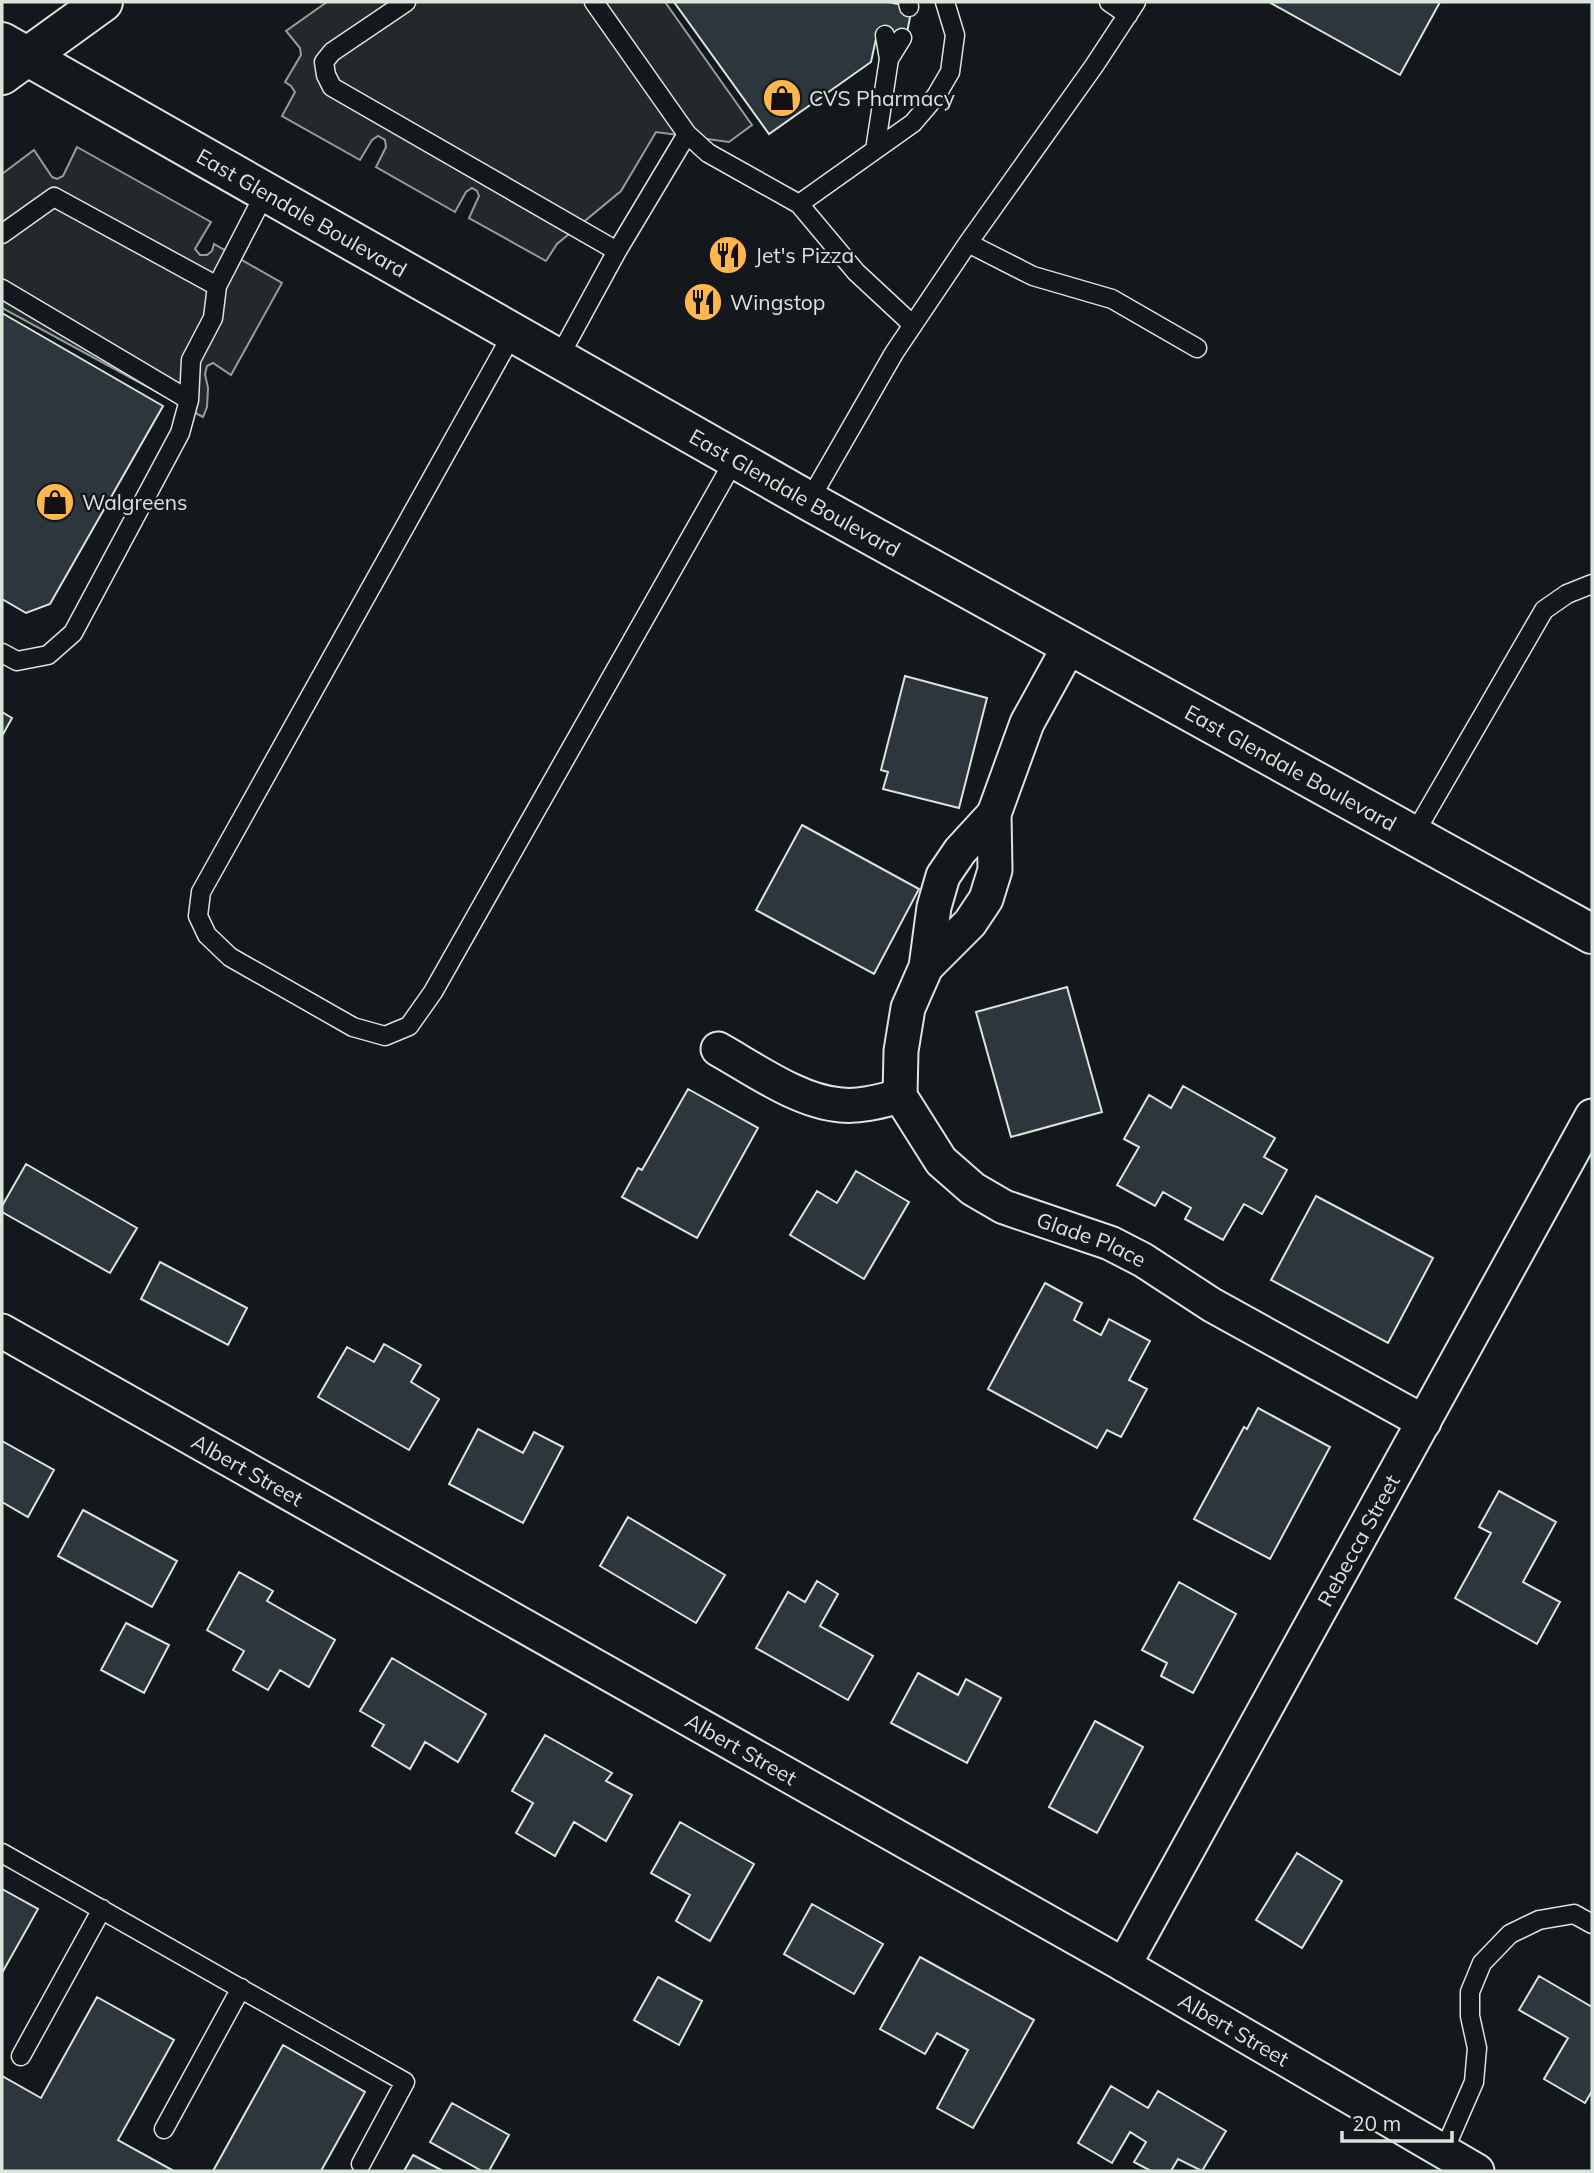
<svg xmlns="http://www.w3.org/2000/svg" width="1594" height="2173" font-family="Mulish,sans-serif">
	<rect width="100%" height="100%" fill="#14181c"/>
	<path fill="#24282b" stroke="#939e99" stroke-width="2" d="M327,2H665L752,125L729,142L656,132L621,191L557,244L546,261L469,218L479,196L477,191L472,188L466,192L455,212L376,167L386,147L385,140L378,136L372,140L360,160L282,116L295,92L291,86L285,82L301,55L300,48L286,31Z
		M77,147L211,222L195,249L200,255H207L212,251L214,244L282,283L231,375L213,363L207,366L205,374L208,388L207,407L203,417L2,308V174L34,150L52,177L57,179L63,176Z"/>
	<path fill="#2c363c" stroke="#d8e6dc" stroke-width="2" d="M674,2H888L912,7L906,38L877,34L871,62L769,134Z
		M1269,2H1440L1400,75Z
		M2,313L163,406L50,604L26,613L2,599Z
		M905,676L987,698L959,808L883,789L888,772L881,770Z
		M2,712L12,718L2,736Z
		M802,825L919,889L874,974L756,910Z
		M1067,987L1102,1112L1011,1137L976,1012Z
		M1183,1086L1275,1138L1264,1157L1287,1170L1262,1214L1244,1204L1223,1240L1185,1219L1191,1208L1163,1192L1155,1206L1117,1185L1139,1147L1124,1139L1149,1095L1171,1108Z
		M688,1089L758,1128L697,1238L622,1197L638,1168L642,1170Z
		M26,1164L137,1228L110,1273L2,1212V1206Z
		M856,1171L909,1202L864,1279L790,1235L817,1191L837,1203Z
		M1316,1196L1433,1258L1388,1343L1271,1280Z
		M160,1262L247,1308L228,1345L141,1299Z
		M1045,1283L1082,1303L1074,1320L1101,1335L1109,1319L1150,1341L1129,1380L1147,1389L1121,1437L1107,1430L1097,1448L988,1389Z
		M384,1344L421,1365L411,1382L439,1399L409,1450L318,1397L347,1347L374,1362Z
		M1258,1408L1330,1447L1270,1559L1194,1519L1244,1427L1247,1429Z
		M478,1429L523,1453L534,1432L563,1447L523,1523L449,1484Z
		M2,1441L54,1470L28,1517L2,1502Z
		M1499,1491L1556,1522L1523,1582L1560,1602L1537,1644L1455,1598L1491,1533L1479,1527Z
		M83,1510L177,1561L152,1607L58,1556Z
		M628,1517L725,1575L696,1623L600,1566Z
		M239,1572L273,1591L267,1601L335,1640L309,1687L280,1670L268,1690L233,1670L244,1651L207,1630Z
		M817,1581L838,1594L820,1626L873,1656L848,1700L756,1648L788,1592L805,1602Z
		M1179,1582L1236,1614L1193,1693L1161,1676L1167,1663L1142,1650Z
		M126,1623L169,1645L144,1693L101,1670Z
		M392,1658L486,1714L458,1762L425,1742L410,1769L372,1746L384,1725L360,1711Z
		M918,1673L958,1695L966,1679L1001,1698L967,1763L891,1723Z
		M1095,1721L1143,1747L1097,1833L1049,1807Z
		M545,1735L612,1773L606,1781L632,1795L606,1841L574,1822L555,1856L516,1833L533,1803L512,1791Z
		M680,1822L754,1864L710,1941L676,1921L690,1895L651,1873Z
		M1297,1853L1342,1881L1302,1948L1256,1920Z
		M2,1889L38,1909L2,1973Z
		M812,1904L883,1944L854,1994L784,1954Z
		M920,1957L1034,2020L973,2128L937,2108L968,2050L937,2033L925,2054L880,2029Z
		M1539,1976L1592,2007V2091L1585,2103L1544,2079L1568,2038L1519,2010Z
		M658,1977L702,2001L679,2045L634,2020Z
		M97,1997L174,2040L118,2140L174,2171H2V2076L41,2098Z
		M283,2045L365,2092L321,2171H213Z
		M1111,2086L1148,2108L1158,2091L1226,2131L1202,2171L1178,2159L1171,2171H1151L1134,2162L1146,2142L1130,2132L1112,2163L1078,2143Z
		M452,2103L509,2135L489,2171H482L430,2142Z
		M413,2155L443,2171H404Z"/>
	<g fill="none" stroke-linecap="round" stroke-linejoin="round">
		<g stroke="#d8e6dc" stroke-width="21">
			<path id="lane" d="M406,2L332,52L324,62L326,75L332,87L617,251L687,134
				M594,2L687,134L708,153L799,204L856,272L913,325
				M908,2L909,7
				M1109,2L1128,15
				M889,59L902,38
				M875,150L889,59L885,35
				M799,204L913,123L936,96L950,72L955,35L945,2
				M2,234L54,197L217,286
				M968,243L1033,276L1112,299L1197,348
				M2,289L189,400
				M513,333L201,892L198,916L207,935L230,957L353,1027L385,1036L409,1026L433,992L735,459
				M558,359L617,251
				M809,501L894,353L968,243L1094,66L1136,2
				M2,653L17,661L48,655L73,633L180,433L189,400L191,360L213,318L217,286L265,193
				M1413,836L1544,610L1567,594L1592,584
				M2,1853L405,2082L361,2164
				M21,2056L102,1909
				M164,2129L241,1988
				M1443,2153L1474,2082L1477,2048L1470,2016V1992L1482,1963L1510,1934L1539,1920L1574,1914L1592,1924"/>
		</g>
		<g stroke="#d8e6dc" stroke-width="37">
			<g id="street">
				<path id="s1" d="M994,814L960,851L943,876L934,907L926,967L908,1008L901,1051L900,1096L941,1161L973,1189L1004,1207L1110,1243L1143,1260L1212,1305L1424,1422"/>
				<path d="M926,967L970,923L986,899L995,870L994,814L1027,723L1070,645"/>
				<path d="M718,1049C754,1069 799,1102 841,1105C861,1107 881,1101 900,1096"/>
				<path id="s2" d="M2,1331L1124,1965L1477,2171"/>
				<path id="s3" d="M1124,1965L1592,1116"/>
			</g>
		</g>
		<g stroke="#d8e6dc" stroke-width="42">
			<g id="secondary">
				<path id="s4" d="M2,42L809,501L1592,934"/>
				<path d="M2,75L103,2"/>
			</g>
		</g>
		<use href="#lane" stroke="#14181c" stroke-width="18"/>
		<use href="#street" stroke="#14181c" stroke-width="33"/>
		<use href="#secondary" stroke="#14181c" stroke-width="38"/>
	</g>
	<defs>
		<g id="shop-disc" transform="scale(2.0125)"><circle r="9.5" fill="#ffb74d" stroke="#14181c"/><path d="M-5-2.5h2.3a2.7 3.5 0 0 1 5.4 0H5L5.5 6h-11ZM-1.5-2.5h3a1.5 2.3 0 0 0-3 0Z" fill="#111"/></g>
		<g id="restaurant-disc" transform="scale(2.0125)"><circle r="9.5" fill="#ffb74d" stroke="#14181c"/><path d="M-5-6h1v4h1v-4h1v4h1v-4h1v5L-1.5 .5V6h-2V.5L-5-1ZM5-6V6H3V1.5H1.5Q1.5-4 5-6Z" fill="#111"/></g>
	</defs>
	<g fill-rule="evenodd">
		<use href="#shop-disc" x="782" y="98"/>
		<use href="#restaurant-disc" x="728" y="255"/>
		<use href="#restaurant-disc" x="703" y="302"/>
		<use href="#shop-disc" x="55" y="502"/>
	</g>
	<g text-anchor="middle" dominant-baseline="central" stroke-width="5" stroke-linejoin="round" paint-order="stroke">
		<g font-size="21" fill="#d8e6dc" stroke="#14181c" text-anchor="start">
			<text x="809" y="98">CVS Pharmacy</text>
			<text x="755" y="255">Jet's Pizza</text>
			<text x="730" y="302">Wingstop</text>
			<text x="82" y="502">Walgreens</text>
		</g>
		<g font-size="21" fill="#d8e6dc" stroke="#14181c">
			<text stroke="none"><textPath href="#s4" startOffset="345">East Glendale Boulevard</textPath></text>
			<text stroke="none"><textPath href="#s4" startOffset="912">East Glendale Boulevard</textPath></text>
			<text stroke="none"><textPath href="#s4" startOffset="1479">East Glendale Boulevard</textPath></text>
			<text stroke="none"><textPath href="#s1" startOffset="555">Glade Place</textPath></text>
			<text stroke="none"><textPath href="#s2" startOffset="282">Albert Street</textPath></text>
			<text stroke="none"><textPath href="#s3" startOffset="485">Rebecca Street</textPath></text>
			<text stroke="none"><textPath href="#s2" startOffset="849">Albert Street</textPath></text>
			<text stroke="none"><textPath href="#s2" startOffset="1416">Albert Street</textPath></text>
		</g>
	</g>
	<rect width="1594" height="2173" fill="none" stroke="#d8e6dc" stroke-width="7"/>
	<path d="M1342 2131v10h110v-10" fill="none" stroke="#d8e6dc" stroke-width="3.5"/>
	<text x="1352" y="2131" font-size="21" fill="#d8e6dc" stroke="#14181c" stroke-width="5" paint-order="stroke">20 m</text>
</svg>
